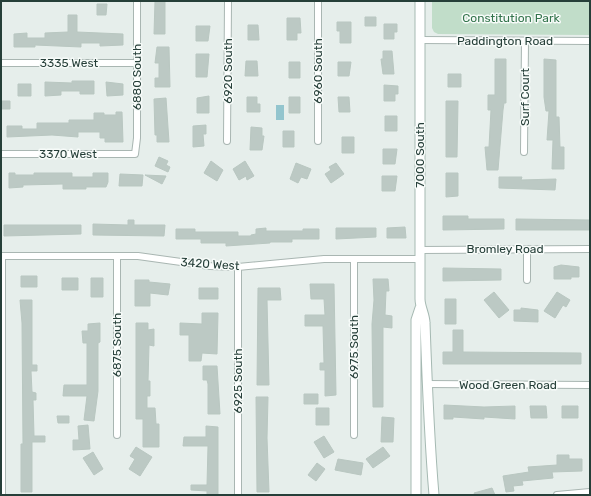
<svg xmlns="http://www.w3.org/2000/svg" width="591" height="496" font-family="Rubik,sans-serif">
	<rect width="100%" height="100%" fill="#e6eeeb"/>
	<path fill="#c1ddc9" d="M432,1H590V35L438,34L434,32L432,28Z"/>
	<path fill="#93c5ce" d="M276,105H284V120H276Z"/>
	<path fill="#bcc9c4" stroke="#b9c7c1" d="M155,1H165V34H154Z
		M97,4H107L106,15H97Z
		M68,15H77V32L123,34V45L100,46V43H81V47L35,45V47H14V34L27,33V38H45V33L68,32Z
		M365,17H376V26H365Z
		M287,18H300L301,33H297V40H287Z
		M337,22H351V43H340V31H337Z
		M384,24H397V32H394V39H384Z
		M248,25H258L259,40H248Z
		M196,26H210L208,41H196Z
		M157,47H169L170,87H155V78H159V63H155Z
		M383,51H392L394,74H383L381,59H383Z
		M196,54H209L207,77H196Z
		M495,59H506V103H504L503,110L498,170H487L485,147H489L491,110H488V95H495Z
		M544,59L556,60V117H559L560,147H564V169H552L553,140H547L549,111H546L544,97Z
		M246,61H257L258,76H245Z
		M289,62H300V78H289Z
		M338,62H351L349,76H338Z
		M448,74H461V87H448Z
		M72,81H94V94H80V91H61V95L45,96V82L72,83Z
		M106,82L123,84V95L107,96Z
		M18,84H31V96H18Z
		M384,85L398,86V94H395V101H384Z
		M209,96V113H197V98Z
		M247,97H257V104H260V112H247Z
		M289,97H300V113H289Z
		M338,97H349L350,112H339Z
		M166,98L169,142H157V135H155L154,99Z
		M2,101H10V109H2Z
		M446,101H458L457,157H446Z
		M116,112H122L123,142H105V138H100V132H78V137L52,135L7,137V126H22V129H37V123H69V120H94V113H104V115H116Z
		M385,116H397V131H385Z
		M206,125V134H203L204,146L193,147V126Z
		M251,127L262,128V136H264L262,150H250Z
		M283,131H294V147H283Z
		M342,137H354V153H342Z
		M383,149H397L395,164H383Z
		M159,157L168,161L166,165L170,167L168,172L155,166Z
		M211,161L223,170L217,181L204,173Z
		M245,161L254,176L247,180L246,176L239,180L233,169Z
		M296,163L311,169L307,179L301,177L298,183L290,179Z
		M336,163L344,174L331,183L325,174L331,170L329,167Z
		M9,173H15V175H34V173H72V177H93V173H108V182L106,187H86V189H63V184L23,185V187L9,188Z
		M446,173H458V196L446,197Z
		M120,174L143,175L142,186H119Z
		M145,175L166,176L162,184Z
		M382,176H397L395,191H382Z
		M499,177H522L521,180L556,179L555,190L499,188Z
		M443,216H468V219H504V229L443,230Z
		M516,219L590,220V230H516Z
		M128,220H134V225H165L164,236L93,235V224L128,225Z
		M4,225H81V234L4,236Z
		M405,227L406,238H387V228Z
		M266,228V231H303V229H319V239H292V242H270V243L226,246V243H201V239H176V229H195V232H238V236H251V235L256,234V229Z
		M336,228H376V237L336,239Z
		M561,265L579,267V277H571V279H554V267Z
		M443,268L501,269V280L443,281Z
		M21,276H37V287H21Z
		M62,278H78V290H62Z
		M91,278H103V297H91Z
		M373,279H388L389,291H386L385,315L392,316V328L383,327V407H373L372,324L374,300Z
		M135,280H149V282L170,284L168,295L150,293V306H135Z
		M310,284H334L336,395L325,396V370H320V363H324L323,326H305V315H325L324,299H311Z
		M199,288H218V299H199Z
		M258,288H280L281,300H267L269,385H257Z
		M494,292L509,310L499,318L484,300Z
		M557,292L570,300L566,307L563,305L555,318L544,311Z
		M445,299H456V324H445Z
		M20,300H32V365H37V371H31L32,392L36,393V400H33L34,436H45V442H32V492H21V444H23L22,323Z
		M521,308L538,310V322L514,321V310H521Z
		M202,313H218L217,354L202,353L201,361H189V335H180V323L202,324Z
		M100,323V342L98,343V391L94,421L84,420L87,396H63L64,385H87V343H83L82,331H88V324Z
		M136,323H148V330L154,329V346L149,345L148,381H150V396H147V408H155L156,424H159V447H143V419H136Z
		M453,330H463V352L581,353V364H443V352H453Z
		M203,366H217L220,414H208V384L207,380H203Z
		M304,394H318V404H304Z
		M256,397H268L267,438L269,492H257Z
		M444,405L484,407L515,406V419L484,417V419L453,417V419H444Z
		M530,406H546L547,418H531Z
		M562,406H578V418H562Z
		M316,408H329V425H316Z
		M57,416H69V423H58Z
		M382,417L394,418L393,442H381Z
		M88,425L90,449L73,450V440H79L78,426Z
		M206,426L218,427V495H207V491L191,490V485H207L208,446H183L184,437H206Z
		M324,436L334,452L324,458L314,442Z
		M136,447L152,457L140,476L129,469L135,459L130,456Z
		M383,447L390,456L373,468L366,459Z
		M93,452L103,469L94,475L83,458Z
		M557,455H569V459H582V471L552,472L553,478L522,481L523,485L513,486L514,491L506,492L503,476L529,472L528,467L557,465Z
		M338,459L363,463L361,475L335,470Z
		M317,463L325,469L316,481L308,475Z
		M492,488L495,495H475L474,493Z"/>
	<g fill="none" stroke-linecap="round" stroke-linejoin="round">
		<g stroke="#a9b6b2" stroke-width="8">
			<path id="street" d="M318,1V141
				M420,40L590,41
				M1,63H137
				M227,141L228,1
				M524,152L525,41
				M1,154H135L137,138V1
				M527,249V280
				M420,250L590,249
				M1,256H138L210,266L238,267L324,259H420
				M2,256V495
				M354,259V435
				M238,267V495
				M426,384L590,385
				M117,435V256
				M557,495L590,492"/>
		</g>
		<g stroke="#a5b9b2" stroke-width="11">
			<path id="secondary" d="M420,1V299C420,307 425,315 425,323C427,380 429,437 434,495
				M416,495V320L420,308"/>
		</g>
		<use href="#street" stroke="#fff" stroke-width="6"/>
		<use href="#secondary" stroke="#fff" stroke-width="9"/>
	</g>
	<g text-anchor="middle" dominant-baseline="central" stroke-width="3" stroke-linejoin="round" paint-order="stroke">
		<g font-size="12" fill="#33744c" stroke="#f7fbf9">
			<text x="511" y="18">Constitution Park</text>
		</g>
		<g font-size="12" fill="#263f39" stroke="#f7fbf9">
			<text x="505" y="41">Paddington Road</text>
			<text x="69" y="63">3335 West</text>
			<text transform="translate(228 71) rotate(-90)">6920 South</text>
			<text transform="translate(318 71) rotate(-90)">6960 South</text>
			<text transform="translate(137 77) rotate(-90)">6880 South</text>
			<text transform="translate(525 97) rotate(-90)">Surf Court</text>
			<text x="68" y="154">3370 West</text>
			<text transform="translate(420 155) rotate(-90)">7000 South</text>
			<text x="505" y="249">Bromley Road</text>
			<text transform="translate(210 264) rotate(4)">3420 West</text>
			<text transform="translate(117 345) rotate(-90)">6875 South</text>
			<text transform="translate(354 347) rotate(-90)">6975 South</text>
			<text transform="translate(238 381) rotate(-90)">6925 South</text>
			<text x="508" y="385">Wood Green Road</text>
		</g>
	</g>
	<rect width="591" height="496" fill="none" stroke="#263f39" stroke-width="4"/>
</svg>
